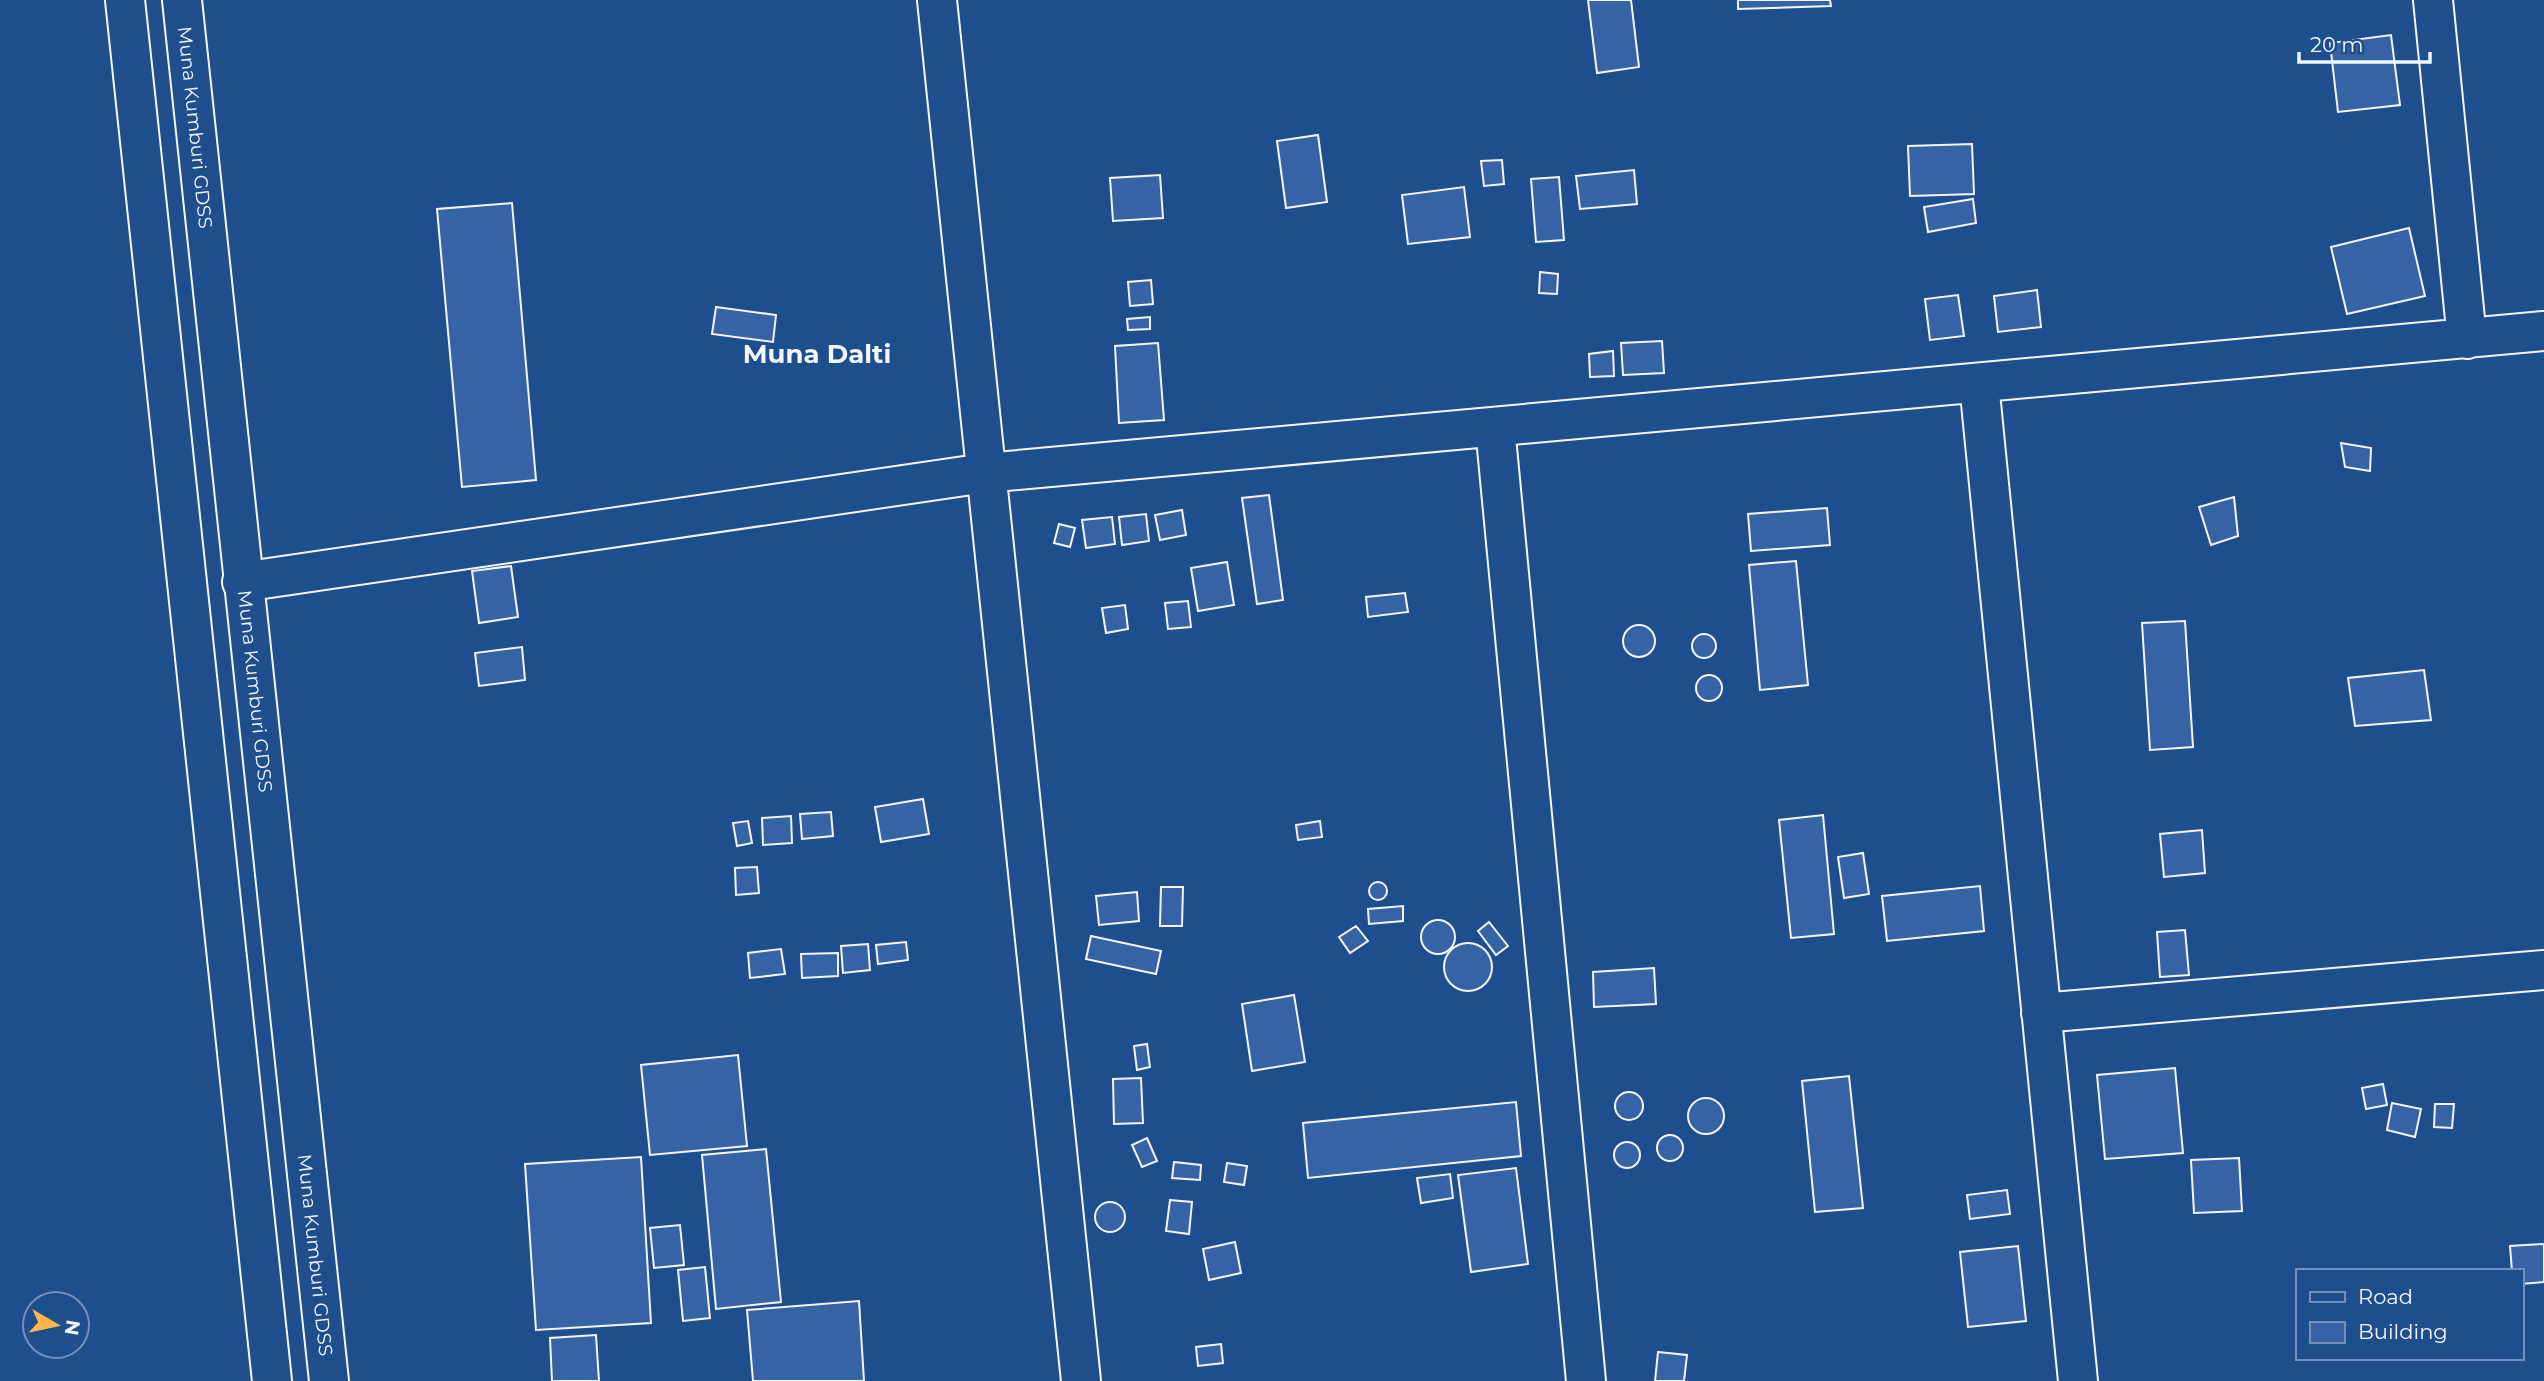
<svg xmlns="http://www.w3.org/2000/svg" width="2544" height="1381" font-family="Montserrat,sans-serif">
	<rect width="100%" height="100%" fill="#1f4e8c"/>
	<path fill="#3563a3" stroke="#f2f6ff" stroke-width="2" d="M1588,0H1631L1639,67L1597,73Z
		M1738,0H1830L1831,6L1738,9Z
		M2391,35L2400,105L2338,112L2330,43Z
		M1318,135L1327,202L1286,208L1277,141Z
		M1972,144L1974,194L1910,196L1908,146Z
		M1502,160L1504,184L1484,186L1481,161Z
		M1634,170L1637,204L1580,209L1576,176Z
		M1160,175L1163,218L1113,221L1110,178Z
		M1559,177L1564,240L1536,242L1531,179Z
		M1464,187L1470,237L1408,244L1402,195Z
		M1973,199L1976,223L1928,232L1924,207Z
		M512,203L536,480L462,487L437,209Z
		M2409,228L2425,296L2347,314L2331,247Z
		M1540,272L1558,274L1557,294L1539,293Z
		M1151,280L1153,304L1130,306L1128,282Z
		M2037,290L2041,327L1998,332L1994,296Z
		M1958,295L1964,336L1930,340L1925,299Z
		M716,307L776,315L773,342L712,334Z
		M1150,317V329L1128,330L1127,319Z
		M1662,341L1664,373L1623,375L1621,343Z
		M1158,343L1164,420L1119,423L1115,346Z
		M1613,351L1614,376L1590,377L1589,354Z
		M2341,443L2371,448L2370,471L2345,467Z
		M1269,495L1283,600L1257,604L1242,498Z
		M2234,497L2238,536L2211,545L2199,507Z
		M1827,508L1830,545L1751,551L1748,514Z
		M1182,510L1186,535L1160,540L1155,515Z
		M1146,514L1149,541L1122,545L1119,517Z
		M1112,517L1115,544L1086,548L1082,520Z
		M1059,524L1075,528L1070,547L1054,543Z
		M1796,561L1808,685L1760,690L1749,565Z
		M1227,562L1234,605L1198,611L1191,568Z
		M511,566L518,617L479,623L472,571Z
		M1405,593L1408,612L1368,617L1366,597Z
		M1188,601L1191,627L1168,629L1165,603Z
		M1125,605L1128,629L1106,633L1102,608Z
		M2185,621L2193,747L2150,750L2142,623Z
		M1623 641a16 16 0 1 1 32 0a16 16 0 1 1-32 0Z
		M1692 646a12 12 0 1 1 24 0a12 12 0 1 1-24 0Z
		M522,647L525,680L479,686L475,653Z
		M2424,670L2431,720L2355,726L2348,678Z
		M1696 688a13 13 0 1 1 26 0a13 13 0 1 1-26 0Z
		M923,799L929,834L881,842L875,807Z
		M831,812L833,836L802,839L800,814Z
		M1823,815L1834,934L1791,938L1779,820Z
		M791,816L792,843L763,845L762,818Z
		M748,821L752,843L737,846L733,823Z
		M1320,821L1322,837L1298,840L1296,825Z
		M2202,830L2205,873L2164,877L2160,834Z
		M1863,853L1869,894L1844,898L1838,857Z
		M757,867L759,893L736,895L735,868Z
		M1369 891a9 9 0 1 1 18 0a9 9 0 1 1-18 0Z
		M1980,886L1984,931L1887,941L1882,896Z
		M1161,887H1183L1182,926H1160Z
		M1137,892L1139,921L1099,925L1096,896Z
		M1403,906V921L1369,924L1368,909Z
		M1421 937a17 17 0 1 1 34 0a17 17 0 1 1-34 0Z
		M1489,922L1508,946L1496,955L1478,931Z
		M1356,926L1368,941L1350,953L1339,937Z
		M2185,930L2189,975L2160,977L2157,932Z
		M1091,936L1161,951L1156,974L1086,959Z
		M906,942L908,960L878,964L876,945Z
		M1444 967a24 24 0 1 1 48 0a24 24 0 1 1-48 0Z
		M868,944L870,970L843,973L841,946Z
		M781,949L785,974L750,978L748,953Z
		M838,953V976L802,978L801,954Z
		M1654,968L1656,1004L1594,1007L1593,972Z
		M1294,995L1305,1062L1252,1071L1242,1004Z
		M1147,1044L1150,1067L1137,1070L1134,1046Z
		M738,1055L747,1146L650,1155L641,1065Z
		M2175,1068L2183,1153L2105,1159L2097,1075Z
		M1849,1076L1863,1208L1815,1212L1802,1081Z
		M1141,1078L1143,1123L1114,1124L1113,1079Z
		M2383,1084L2387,1105L2366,1109L2362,1088Z
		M1615 1106a14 14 0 1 1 28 0a14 14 0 1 1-28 0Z
		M1688 1116a18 18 0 1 1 36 0a18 18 0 1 1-36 0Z
		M1516,1102L1521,1156L1308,1178L1303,1123Z
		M2392,1103L2421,1109L2415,1137L2387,1130Z
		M2435,1104H2454L2452,1128L2434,1127Z
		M1657 1148a13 13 0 1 1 26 0a13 13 0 1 1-26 0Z
		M1147,1138L1157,1161L1142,1167L1132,1145Z
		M1614 1155a13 13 0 1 1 26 0a13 13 0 1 1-26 0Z
		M766,1149L781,1302L716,1309L702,1155Z
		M641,1157L651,1323L536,1330L525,1164Z
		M2239,1158L2242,1211L2194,1213L2191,1160Z
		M1174,1162L1201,1165L1200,1180L1172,1178Z
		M1227,1163L1247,1166L1244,1185L1224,1182Z
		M1516,1168L1528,1264L1471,1272L1458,1175Z
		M1450,1174L1453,1198L1421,1203L1417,1178Z
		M2007,1190L2010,1214L1970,1219L1967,1195Z
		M1170,1200L1192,1202L1189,1234L1166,1231Z
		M1095 1217a15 15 0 1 1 30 0a15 15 0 1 1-30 0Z
		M680,1225L684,1265L654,1268L650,1228Z
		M1235,1242L1241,1273L1209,1280L1203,1249Z
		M2544,1244V1282L2521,1284V1271H2512L2510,1246Z
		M2018,1246L2026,1321L1968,1327L1960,1252Z
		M705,1267L710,1318L683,1321L678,1270Z
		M859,1301L864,1381H753L747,1310Z
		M596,1335L599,1381H552L550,1338Z
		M1221,1344L1223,1363L1198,1366L1196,1347Z
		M1658,1352L1687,1355L1684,1381H1655Z"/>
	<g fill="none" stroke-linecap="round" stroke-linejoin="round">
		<g stroke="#f2f6ff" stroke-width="42">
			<path id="street" d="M937,0L1081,1381
				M2433,0L2467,339
				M1979,383L2078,1381
				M1495,427L1586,1381
				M242,582L985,473L2544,331
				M2041,1013L2544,970"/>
		</g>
		<g stroke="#f2f6ff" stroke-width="42">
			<g id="highway">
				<path d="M125,0L272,1381"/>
				<path id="s1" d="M182,0L329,1381"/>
			</g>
		</g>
		<use href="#street" stroke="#1f4e8c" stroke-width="38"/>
		<use href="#highway" stroke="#1f4e8c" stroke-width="38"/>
	</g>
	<g text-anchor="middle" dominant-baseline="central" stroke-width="5" stroke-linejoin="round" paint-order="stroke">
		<g font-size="19" fill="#f2f6ff" stroke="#1f4e8c">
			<text stroke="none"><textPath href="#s1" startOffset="128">Muna Kumburi GDSS</textPath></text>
			<text stroke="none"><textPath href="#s1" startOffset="695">Muna Kumburi GDSS</textPath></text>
			<text stroke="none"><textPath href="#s1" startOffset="1262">Muna Kumburi GDSS</textPath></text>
		</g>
		<g font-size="26" font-weight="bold" fill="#f2f6ff" stroke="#1f4e8c">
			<text x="817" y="354">Muna Dalti</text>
		</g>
	</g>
	<rect x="2296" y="1269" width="228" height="91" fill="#1f4e8c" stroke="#7391ba" stroke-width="2"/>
	<rect x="2310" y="1292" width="35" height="10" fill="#1f4e8c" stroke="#7391ba" stroke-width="2"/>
	<text x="2358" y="1304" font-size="21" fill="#f2f6ff">Road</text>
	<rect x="2310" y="1322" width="35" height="21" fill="#3563a3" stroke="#7391ba" stroke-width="2"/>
	<text x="2358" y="1339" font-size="21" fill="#f2f6ff">Building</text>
	<g transform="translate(56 1325) rotate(99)"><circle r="33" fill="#1f4e8c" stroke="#7391ba" stroke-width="2"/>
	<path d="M0-5L12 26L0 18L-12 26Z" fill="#ffb74d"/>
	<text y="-10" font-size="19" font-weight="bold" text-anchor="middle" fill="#f2f6ff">N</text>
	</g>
	<path d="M2299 52v10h131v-10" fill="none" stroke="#f2f6ff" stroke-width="3.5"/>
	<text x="2310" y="52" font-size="21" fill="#f2f6ff" stroke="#1f4e8c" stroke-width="5" paint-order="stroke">20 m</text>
</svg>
